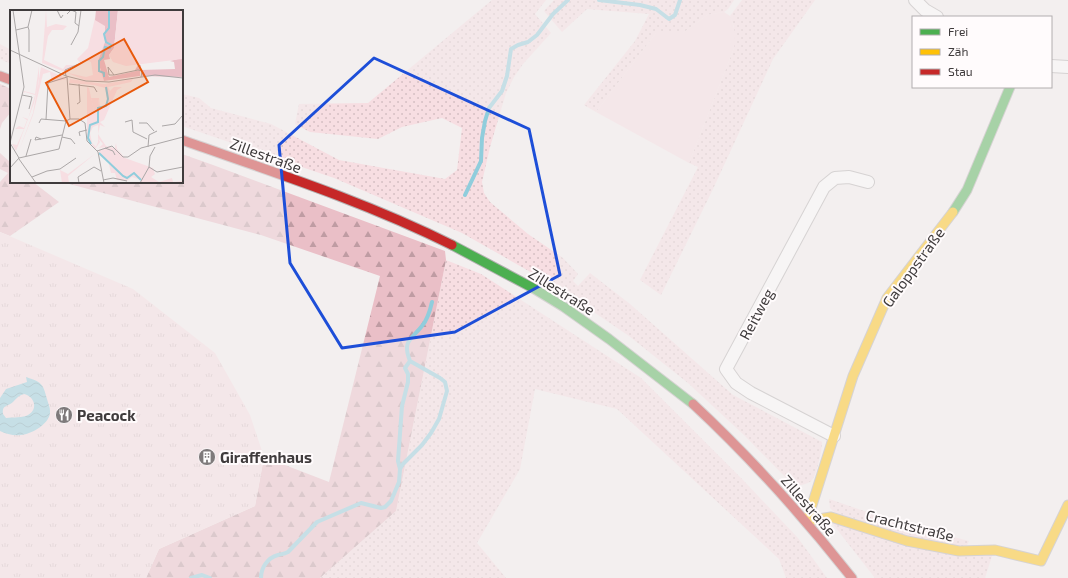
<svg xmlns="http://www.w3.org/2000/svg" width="1068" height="578" font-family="'Exo 2',sans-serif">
	<defs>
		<pattern id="grass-dots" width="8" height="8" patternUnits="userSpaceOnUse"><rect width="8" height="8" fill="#f7dee2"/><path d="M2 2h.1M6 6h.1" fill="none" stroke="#d5bfc3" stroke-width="1.8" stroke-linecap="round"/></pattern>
		<pattern id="forest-firs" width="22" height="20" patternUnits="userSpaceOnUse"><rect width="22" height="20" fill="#eabfc7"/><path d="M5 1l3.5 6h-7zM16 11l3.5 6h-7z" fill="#bf9ca3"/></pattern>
		<pattern id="park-tufts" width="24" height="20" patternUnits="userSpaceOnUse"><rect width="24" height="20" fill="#f7dee2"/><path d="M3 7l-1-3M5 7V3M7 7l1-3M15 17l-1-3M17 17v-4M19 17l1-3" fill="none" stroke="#d5bfc3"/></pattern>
		<pattern id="water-waves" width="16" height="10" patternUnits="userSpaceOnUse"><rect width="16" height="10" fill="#90cddc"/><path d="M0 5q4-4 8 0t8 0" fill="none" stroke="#77a8b4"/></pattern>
	</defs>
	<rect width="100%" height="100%" fill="#f3efef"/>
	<path fill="url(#grass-dots)" d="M492,0H546L535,14L551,33L523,64L514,77L506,93L490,147L482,182L484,193L490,202L528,234L563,258L578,274L573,281L578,286L590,273L630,304L733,395L822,442C822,450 817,474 812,480C807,485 800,485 794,486L745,436L688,383L629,336L557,287L462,233L334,178L182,126V94L199,98L211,108L271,124L339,160L445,179L457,170L462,128L442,118L402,127L378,139L310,132L295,124L299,104L368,103Z
		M554,0H734L728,9L724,12L707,15L683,33H656L596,112L584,105L635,41L649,14L587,9L562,32L544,11Z
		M742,0H815L773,59L713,189L661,295L640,280L698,167L689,163L734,48V27L730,16Z
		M0,44L11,50V64L0,59Z
		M446,260L481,274L641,378L743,480L798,538L827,578H786L779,559L617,409L535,389L520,469L477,543L506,578H320L396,511Z
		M829,499L899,523L969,541L966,547L925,542L834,512L830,508Z
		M832,523L993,553L985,578H875Z"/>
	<path fill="url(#forest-firs)" d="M0,84L11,89V112L2,123L0,129Z
		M0,153L11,163V182H33L59,202L10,236L0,232V182L8,173L0,169Z
		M182,154L213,165L445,251L446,260L396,511L320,578H146L159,549L255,506L264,457L329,482L380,276L261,235L62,182H182Z"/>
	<path fill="url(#park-tufts)" d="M0,232L133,289L215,353L250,415L264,457L255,506L159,549L146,578H0Z"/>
	<path fill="#f7dee2" d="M724,12L730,16C735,28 736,36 734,48L689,163L596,112L656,33H683L707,15Z"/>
	<path fill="url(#water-waves)" fill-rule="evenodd" d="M26,377C41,382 43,383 47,399C48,403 50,407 50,411C51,423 32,434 21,435C14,436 6,434 0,431V398L6,389L27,382ZM24,394C34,396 39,409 28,415C23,418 13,417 6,418L3,414C2,404 8,407 13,402C17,398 18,396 24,394Z"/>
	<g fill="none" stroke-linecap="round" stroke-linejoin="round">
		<path stroke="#90cddc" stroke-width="4" d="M599,0L640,5L656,9L669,19L675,15L680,0
			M465,195L481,161L482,138L485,121L489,108L502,91L507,76L511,49L518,45L528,42L537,35L553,14L568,0
			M400,469L398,461L402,406L408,382V374L405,368L410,361
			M191,578L202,575L210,578
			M261,578C261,568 267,558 278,555C282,554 284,554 288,552L317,522L361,503L381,508L385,507L391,501L399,482L400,469L403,464L422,445L431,433L439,419L447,391L445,382L440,378L410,361C402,341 411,340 422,326C428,319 430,311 432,302"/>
		<g stroke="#b4b1b1" stroke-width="14">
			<path id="street" d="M915,0L925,10L937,17
				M1051,66L1068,67
				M834,436L751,393L736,383L726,369L824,187L835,178L849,177L868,182"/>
		</g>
		<g stroke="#b4b1b1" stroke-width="11">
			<path id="fast" d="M953,212L967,190L1010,87
				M452,245L533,288L564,307L609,339L693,404"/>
		</g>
		<g stroke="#b4b1b1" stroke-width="11">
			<path id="slow" d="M807,521L853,376L887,298L953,212
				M807,521L831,517L907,541L959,551L995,550L1041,561L1068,505"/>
		</g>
		<g stroke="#b4b1b1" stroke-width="11">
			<path id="jam" d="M0,76L11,80
				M182,140C273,172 366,202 452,245
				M693,404C751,458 803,516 852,578"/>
		</g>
		<use href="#street" stroke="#fdfdfd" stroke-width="12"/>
		<use href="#fast" stroke="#4caf50" stroke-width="9"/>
		<use href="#slow" stroke="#ffc107" stroke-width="9"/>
		<use href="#jam" stroke="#c62828" stroke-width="9"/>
	</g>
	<path d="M0 0H1068V578H0ZM374,58L529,129L560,275L455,332L342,348L290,263L279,145Z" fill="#f3efef" fill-opacity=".55" fill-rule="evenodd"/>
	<path fill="none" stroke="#1d4ed8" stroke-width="3" stroke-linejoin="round" d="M374,58L529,129L560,275L455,332L342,348L290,263L279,145Z"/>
	<defs>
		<g id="restaurant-disc" transform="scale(0.9)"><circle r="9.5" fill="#7e7a7b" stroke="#fffbfc"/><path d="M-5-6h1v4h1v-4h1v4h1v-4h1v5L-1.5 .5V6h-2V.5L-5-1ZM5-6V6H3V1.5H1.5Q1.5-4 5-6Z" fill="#fff"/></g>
		<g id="building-disc" transform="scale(0.9)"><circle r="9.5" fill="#7e7a7b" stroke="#fffbfc"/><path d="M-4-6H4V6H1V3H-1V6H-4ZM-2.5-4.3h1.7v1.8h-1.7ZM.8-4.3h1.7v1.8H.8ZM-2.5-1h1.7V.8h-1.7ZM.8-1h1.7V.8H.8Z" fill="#fff"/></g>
	</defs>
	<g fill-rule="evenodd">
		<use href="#restaurant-disc" x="64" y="415"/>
		<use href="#building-disc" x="207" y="457"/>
	</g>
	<g text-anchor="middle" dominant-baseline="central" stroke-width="4" stroke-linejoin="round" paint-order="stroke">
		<g font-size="15" fill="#3f3b3c" stroke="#fffbfc">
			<text transform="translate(266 155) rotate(20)">Zillestraße</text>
			<text transform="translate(913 267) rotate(-54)">Galoppstraße</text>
			<text transform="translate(562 291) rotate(32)">Zillestraße</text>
			<text transform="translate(756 314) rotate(-62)">Reitweg</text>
			<text transform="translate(809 505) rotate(49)">Zillestraße</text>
			<text transform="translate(910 525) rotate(14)">Crachtstraße</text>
		</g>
		<g font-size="15" font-weight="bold" fill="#3f3b3c" stroke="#fffbfc" text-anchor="start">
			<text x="77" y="415">Peacock</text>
			<text x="220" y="457">Giraffenhaus</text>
		</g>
	</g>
	<g transform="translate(10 10)">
		<rect width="173" height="173" fill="#f3efef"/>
		<path d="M36,0L37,17L46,14L57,16L53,20H42L38,26L34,50L53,59L56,55H65L56,61L58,63L76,67L83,65L81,52L76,50L71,54L67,49L78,38L85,8L95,16V32L88,51L94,71L75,70L32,53ZM29,56V71L24,93L6,141L2,134V128V134L7,135L14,119H5L9,116L14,118L17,110L12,107L18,109L25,85L15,82L13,84L14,81L25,84ZM31,57L57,69L42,72L40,62L33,64L23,105L8,143L23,103ZM60,69L94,74L123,69L121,72L98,77L100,81L104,77H112L107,80L94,110L90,112L95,117L90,115L88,124L96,136L105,138L106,133L107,139L115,148L143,158L145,164L141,167L149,172L162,168L163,172L173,171V173H131V170L122,167L117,171L107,170L105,163H101L98,150L89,143V140L96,137L89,138L93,134L88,128L90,132L85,139L77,127V77L79,78L84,101L88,96L89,88L90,97L98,93L95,78L84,75L59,73ZM88,115V132L86,137L82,133L80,123L83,117Z" fill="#f7dee2" fill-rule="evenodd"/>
		<path d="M86,0H108L104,38L99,45L100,49L94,50L99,67L126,61H130V66L94,71L88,51L95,32V16L85,10ZM173,32V67L132,66V61L125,60L128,55H131V60L165,59L164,52L160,51L172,48Z" fill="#eabfc7"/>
		<path d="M108,0H173L172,49L116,56L103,52L99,45L104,38ZM86,143L58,166L59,173H52L50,160L58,164Z" fill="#f7dee2"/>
		<path d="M81,88H89L88,96L84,101Z" fill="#f7dee2"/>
		<path fill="none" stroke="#90cddc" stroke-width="2" d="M94,67V63L89,61V51L93,47L95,37L100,38L101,35L96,32L94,24L99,18V0M81,134L78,128L80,115L88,112V98L96,96L98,89L96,77M89,143L113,166L117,168L124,163L131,170"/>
		<path fill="none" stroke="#aba7a7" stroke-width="1" d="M47,0L51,8L53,5M57,4L61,0L66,2L65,13L69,16M18,17L22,0M6,20L18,17L19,20V42M61,35L68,22L71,0M0,40L56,66L76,71L99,72L145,65L173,68M104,65H99L98,57L104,65L128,60L132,61L131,67M56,66L55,60L73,52M59,74L84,77L87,82M12,85L22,87L19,99M67,94L70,92L69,74M36,110L38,73L57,67L60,109H69L75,113L77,131L88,142L94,173M115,112L122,110L123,122L137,129M29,113L31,109L56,111M129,113H137L144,121M152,116L165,114L173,105M70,126L69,122L77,120M52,127L61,129L65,134M31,129L25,130L26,127L31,129L52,125M138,137L139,125L147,121M95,138L103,141L105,145M87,141L102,136L113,147H118L131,138L173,127M16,146L21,129M9,148L49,139L56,111L60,109M9,149L26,173M139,157L147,162L173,157M0,158L9,148L0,133L14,77L3,0M22,167L37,161L50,159L66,148M93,170L103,168L117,171M69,173L68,167L84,157L91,161M130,173L139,157L140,146L145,137"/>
		<path fill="#e8590c" fill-opacity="0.15" stroke="#e8590c" stroke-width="2" d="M114,29L138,72L59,116L36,73Z"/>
		<rect width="173" height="173" fill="none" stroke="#3f3b3c" stroke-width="2"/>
	</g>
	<rect x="912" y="16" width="140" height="72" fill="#fffbfc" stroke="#b2aeaf"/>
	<rect x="920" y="29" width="20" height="6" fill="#4caf50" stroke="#b2aeaf"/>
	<text x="948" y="36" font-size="12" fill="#3f3b3c">Frei</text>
	<rect x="920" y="49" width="20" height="6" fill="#ffc107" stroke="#b2aeaf"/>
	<text x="948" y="56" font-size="12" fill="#3f3b3c">Zäh</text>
	<rect x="920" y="69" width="20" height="6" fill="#c62828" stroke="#b2aeaf"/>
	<text x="948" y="76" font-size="12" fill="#3f3b3c">Stau</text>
</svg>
